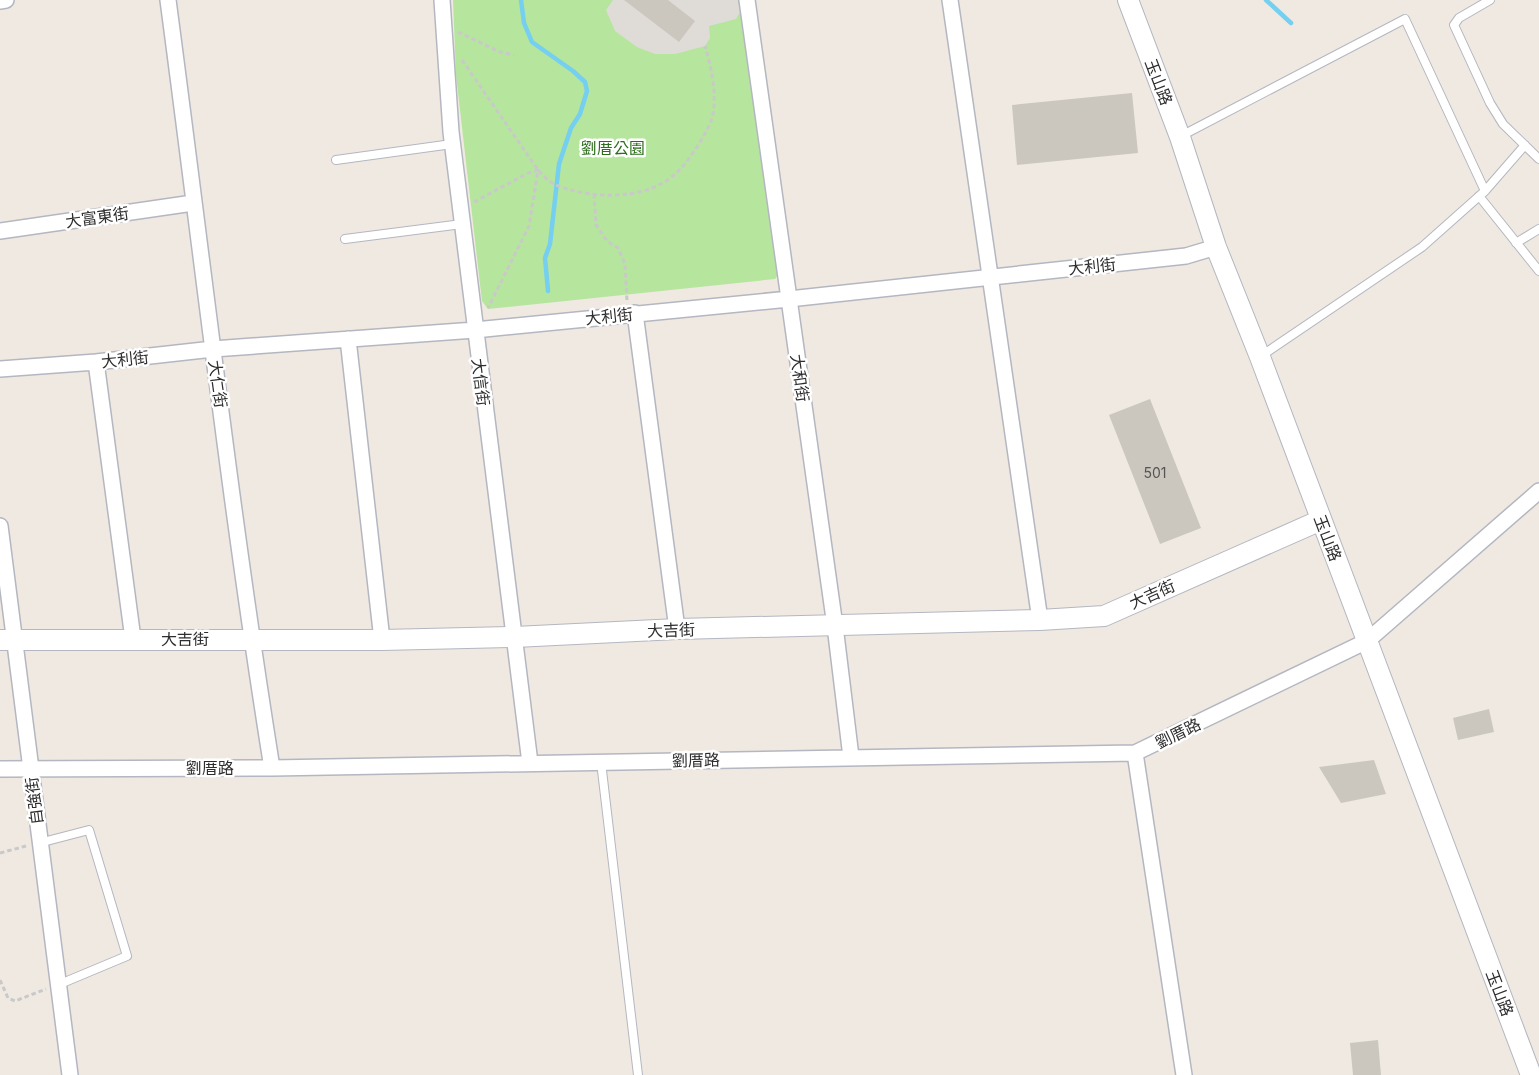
<svg xmlns="http://www.w3.org/2000/svg" width="1539" height="1075" font-family="Inter,'Noto Sans TC',sans-serif">
	<rect width="100%" height="100%" fill="#efe9e1"/>
	<path fill="#b6e59e" d="M453,0H747L783,268L775,279L488,309L482,301L456,75Z"/>
	<path fill="#dfdcd8" d="M613,0H738L740,12L736,19L709,26L710,38L705,46L675,54H655L637,47L615,31L606,10Z"/>
	<g fill="none" stroke-linecap="round" stroke-linejoin="round">
		<path stroke="#75cff0" stroke-width="4.5" d="M521,0L524,23L532,42L573,71L585,82L587,91L580,114L571,128L559,164L550,244L545,258L548,291
			M1266,0L1291,23"/>
	</g>
	<path fill="#cbc7bf" d="M624,0H668L695,21L679,42Z
		M1132,93L1138,153L1017,165L1012,105Z
		M1150,399L1201,528L1160,544L1109,415Z
		M1489,709L1494,732L1458,740L1453,718Z
		M1374,760L1386,794L1341,803L1319,767Z
		M1378,1040L1381,1075H1353L1350,1043Z"/>
	<g fill="none" stroke-linecap="round" stroke-linejoin="round">
		<g stroke="#b4b7c1" stroke-width="10">
			<path id="service" d="M1490,0L1459,18L1454,25L1490,103L1503,124L1539,159
				M1181,136L1405,19L1485,191
				M336,160L452,144
				M1479,196L1539,271
				M345,239L462,224
				M1516,243L1539,229
				M1261,356L1422,247L1485,191L1525,145
				M601,762L638,1075
				M39,843L89,830L127,956L60,984"/>
		</g>
		<g stroke="#b4b7c1" stroke-width="18">
			<path id="minor" d="M168,0C202,256 231,513 272,768
				M442,0L451,132L530,763
				M747,0L835,626L851,757
				M950,0L1040,620
				M0,1L6,0
				M0,231L193,203
				M635,313L677,629
				M348,339L382,640
				M96,362L133,639
				M0,369L96,362L213,349L475,330L789,299L1186,256L1216,247
				M0,526L70,1075
				M1135,753L1184,1075
				M0,769L272,768L1135,753L1367,641L1539,491"/>
		</g>
		<g stroke="#b4b7c1" stroke-width="22">
			<path id="tertiary" d="M1128,0L1180,137L1216,247L1260,357L1531,1075
				M0,640H382L515,637L677,629L1040,620L1104,616L1321,520"/>
		</g>
		<path stroke="#c9c9c9" stroke-width="3" stroke-dasharray="4.5 3" stroke-linecap="butt" d="M458,32L500,52L514,55
			M462,60L538,170C543,175 549,182 556,185C590,199 644,201 674,175C687,164 707,134 712,118C718,97 711,66 705,46
			M594,194L596,225L607,241L618,248L625,264L627,301
			M474,202L528,173L538,170L529,226L488,308
			M0,853L26,846
			M0,980L8,998L15,1001L46,989"/>
		<use href="#service" stroke="#fff" stroke-width="8"/>
		<use href="#minor" stroke="#fff" stroke-width="15"/>
		<use href="#tertiary" stroke="#fff" stroke-width="20"/>
	</g>
	<g text-anchor="middle" dominant-baseline="central" stroke-width="5" stroke-linejoin="round" paint-order="stroke">
		<g font-size="14" fill="#555452">
			<text x="1155" y="472">501</text>
		</g>
		<g font-size="16" fill="#2e2e2e" stroke="#fff">
			<text transform="translate(1159 82) rotate(69)">玉山路</text>
			<text transform="translate(97 217) rotate(-8)">大富東街</text>
			<text transform="translate(1092 266) rotate(-6)">大利街</text>
			<text transform="translate(609 316) rotate(-6)">大利街</text>
			<text transform="translate(125 359) rotate(-6)">大利街</text>
			<text transform="translate(800 378) rotate(82)">大和街</text>
			<text transform="translate(481 382) rotate(83)">大信街</text>
			<text transform="translate(218 384) rotate(82)">大仁街</text>
			<text transform="translate(1328 538) rotate(69)">玉山路</text>
			<text transform="translate(1152 594) rotate(-24)">大吉街</text>
			<text transform="translate(671 630) rotate(-2)">大吉街</text>
			<text x="185" y="639">大吉街</text>
			<text transform="translate(1178 733) rotate(-26)">劉厝路</text>
			<text transform="translate(696 760) rotate(-1)">劉厝路</text>
			<text x="210" y="768">劉厝路</text>
			<text transform="translate(34 801) rotate(-97)">自強街</text>
			<text transform="translate(1500 993) rotate(69)">玉山路</text>
		</g>
		<g font-size="16" fill="#2c6e1b" stroke="#fff">
			<text x="613" y="148">劉厝公園</text>
		</g>
	</g>
</svg>
